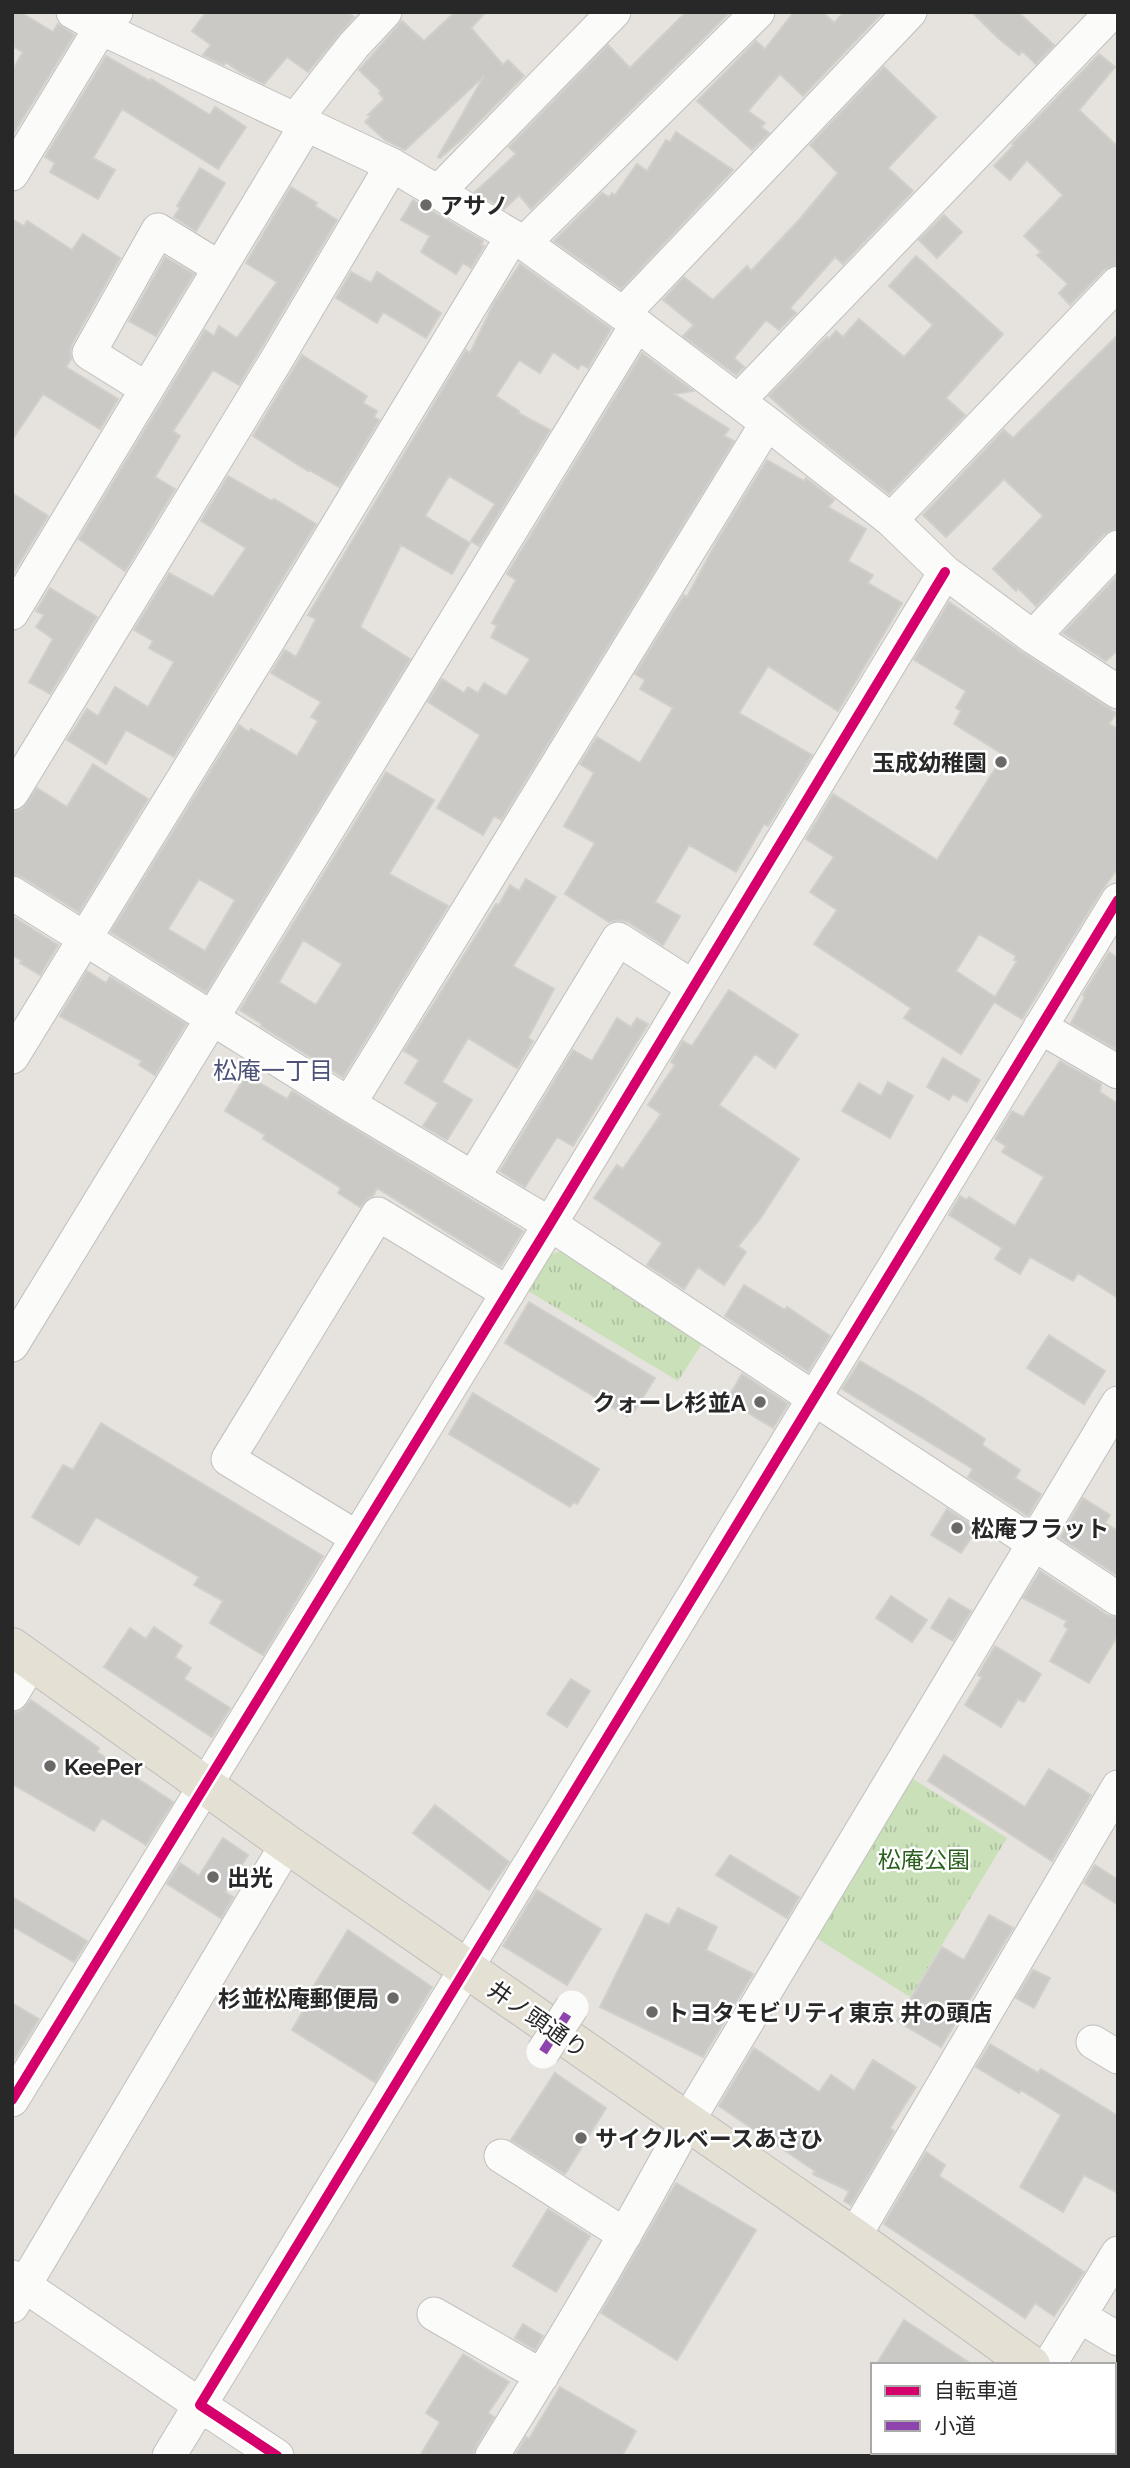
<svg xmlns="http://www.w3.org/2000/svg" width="1130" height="2468" font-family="Raleway,'Noto Sans JP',sans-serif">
	<defs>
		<pattern id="park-tufts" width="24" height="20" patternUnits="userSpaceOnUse" patternTransform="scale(1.75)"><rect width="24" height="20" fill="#c9e0b9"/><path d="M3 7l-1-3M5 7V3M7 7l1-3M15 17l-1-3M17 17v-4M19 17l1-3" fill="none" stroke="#adc09f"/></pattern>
	</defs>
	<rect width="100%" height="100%" fill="#e6e3de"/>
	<path fill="url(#park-tufts)" d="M561,1251L703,1342L678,1381L528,1291L549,1255Z
		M905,1774L1007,1838L910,1997L810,1934Z"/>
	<path fill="#cbc9c5" stroke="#d1cfca" stroke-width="2" fill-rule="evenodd" d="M12,12H20L53,32L58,24L74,35L12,136V71L23,52L12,46Z
		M206,12H347L354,17L308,72L287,57L264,84L238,71L226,62L224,65L203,55L211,45L192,31Z
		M455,12H486L471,28L503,65L508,60L524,76L463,138L440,158L438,157L484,76L405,150L385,140L365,122L371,116L368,115L384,99L379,93L381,91L359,70L402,21L424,41Z
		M686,12H730L531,209L519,195L504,209L475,192L516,154L509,147L608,45L630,68Z
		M794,12H823L834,23L844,12H883L803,96L780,74L748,111L765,123L761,127L769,133L752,150L697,101L756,41L765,49Z
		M972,12H1018L1054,45L1036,64L1022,51L1019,55L998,38Z
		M1099,54L1115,67L1079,110L1118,147V264L1104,270L1070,305L1059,293L1068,284L1037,255L1041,252L1024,236L1063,195L1027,160L1010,180L994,166L1014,145L1012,144Z
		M106,56L150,81L151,79L210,115L215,107L246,127L218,169L122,109L93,158L115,170L98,199L50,172L55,163L45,157Z
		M884,67L936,117L888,168L913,191L843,264L835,257L790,308L796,313L779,330L766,320L734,358L744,367L736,375L683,336L694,325L663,300L684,277L713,300L747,266L751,271L800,219L838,173L810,145Z
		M676,132L733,170L621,289L554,241L602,193L609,197L612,193L615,195L637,164L647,171L666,140L670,142Z
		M200,168L225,183L196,231L174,217L180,208L177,206Z
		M291,187L317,203L315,206L337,220L239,385L213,370L173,431L180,436L155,477L175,489L125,571L79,539L205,330L214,336L219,326L237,338L277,282L246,263Z
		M413,200L483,241L481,245L484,246L471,268L463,263L456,274L421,252L430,236L401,220Z
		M944,215L962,232L937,258L919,240Z
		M12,219L24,226L27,221L72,250L83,234L120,258L72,344L70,352L71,359L66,367L118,399L100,429L43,394L12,440Z
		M916,256L1003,334L946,398L965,415L889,494L799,423L769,396L827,337L829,339L836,331L843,337L859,319L904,357L933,325L889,286Z
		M165,257L194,274L156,336L129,321Z
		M520,264L611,329L588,368L581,364L578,369L553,352L540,373L519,360L496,396L519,411L518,413L550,430L479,546L471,541L495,504L449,476L425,516L470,543L452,574L401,545L360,627L410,659L206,992L111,932L239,725L249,732L251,729L297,756L318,721L311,717L321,702L271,673L285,650L296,657L316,619L308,615L466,350L470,353L494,303ZM199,879L235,900L205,951L168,929Z
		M351,272L371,283L377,272L441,313L426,338L383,312L377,323L336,298Z
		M1118,335V528L1104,534L1036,606L1018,588L1016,591L993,569L1043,516L1004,479L946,537L923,515L1004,430L1013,438Z
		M642,353L693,391L674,394L729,429L724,436L734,441L501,820L494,816L483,835L437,808L480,735L428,702L442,679L464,693L468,687L478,693L484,683L506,696L530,659L491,637L497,626L492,623L516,580L507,574Z
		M302,355L367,396L363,403L377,411L374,417L379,420L339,487L309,470L308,471L253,436Z
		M767,460L804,481L806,478L834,500L828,507L866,529L848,561L873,575L868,583L902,603L838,711L768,666L739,713L812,755L768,826L764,824L736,872L689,845L655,902L680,916L663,945L628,922L618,920L609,922L565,894L595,843L564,826L594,773L580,764L597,737L640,763L673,708L640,689L645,680L635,674L684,595L687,597L717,541Z
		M228,476L272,501L274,499L316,524L174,757L126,730L106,764L67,740L87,709L98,716L115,687L148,707L174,662L149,648L153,641L134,630L169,573L213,597L246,548L201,521Z
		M12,493L48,516L12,575Z
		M1118,575V650L1106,661L1063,633Z
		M50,588L97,617L50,694L29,682L53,639L36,627L44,615L36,611Z
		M949,602L1023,653L1116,713L1109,724L1118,729V868L1102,890L1022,1019L994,1002L961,1054L904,1018L911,1008L814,944L837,910L810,892L834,857L806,839L833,794L937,860L1004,755L954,724L961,711L956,708L966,691L914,660ZM979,934L1016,956L1014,960L1017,961L995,997L956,971Z
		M93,764L148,799L79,912L22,877L12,874V812L22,809L37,788L67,807Z
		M386,772L434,800L389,874L448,906L343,1077L261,1026L262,1024L240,1010ZM303,940L342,964L316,1005L279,982Z
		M526,879L556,897L513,966L554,989L528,1038L533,1041L517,1068L468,1038L442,1082L472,1100L447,1140L423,1126L438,1103L405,1083L419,1060L404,1051L496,904L499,905L510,885L519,891Z
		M12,916L58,945L40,975L20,963L22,961L12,955Z
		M1109,952L1118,958V1050L1071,1023L1085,997L1083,995Z
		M87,971L106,983L110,977L186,1024L155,1075L139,1065L142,1061L60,1016Z
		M729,990L798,1035L775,1068L755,1054L719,1105L799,1159L760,1219L738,1246L746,1252L724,1285L698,1267L684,1289L647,1265L662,1243L594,1198L617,1165L623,1169L661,1114L648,1105L675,1065L671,1062L683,1041L692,1046Z
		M617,1018L631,1027L637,1018L648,1024L573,1146L557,1137L525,1187L500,1171L573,1050L592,1061Z
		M943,1058L980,1080L967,1102L953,1094L949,1100L927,1087Z
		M1060,1061L1101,1084L1100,1092L1118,1104V1298L1078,1273L1073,1281L1030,1257L1020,1274L995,1259L1002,1248L949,1215L960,1196L967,1200L969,1197L1015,1226L1044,1177L1002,1152L1006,1146L995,1139L1012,1111L1023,1117Z
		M246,1075L287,1099L292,1091L523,1231L501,1266L377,1188L373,1196L368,1198L360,1207L338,1193L341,1188L263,1139L265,1135L225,1111Z
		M888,1082L913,1096L890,1138L842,1111L859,1083L881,1096Z
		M744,1285L785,1310L787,1307L830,1336L808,1371L725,1316Z
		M529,1302L655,1378L633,1413L630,1410L627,1416L505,1343Z
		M1049,1335L1105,1371L1084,1404L1027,1368Z
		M860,1361L923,1398L985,1439L982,1445L1020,1470L1015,1478L1041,1494L1028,1516L968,1477L973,1469L842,1389Z
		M742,1374L788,1404L773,1428L727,1400Z
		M473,1393L599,1469L577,1504L574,1502L570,1507L449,1434Z
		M101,1423L323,1556L263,1655L210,1623L223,1601L194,1585L199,1577L96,1517L79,1545L32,1517L63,1465L73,1470Z
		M1083,1498L1110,1515L1105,1523L1118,1531V1576L1060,1538Z
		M947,1509L977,1529L961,1553L931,1535Z
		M1040,1571L1107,1615L1118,1618V1635L1089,1683L1050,1661L1068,1629L1064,1626L1067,1621L1023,1598Z
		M891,1596L927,1620L912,1642L876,1618Z
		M949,1598L971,1611L953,1641L931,1628Z
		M154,1627L182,1646L175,1657L191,1668L184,1679L230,1708L212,1737L104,1667L130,1628L146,1639Z
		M995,1646L1041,1674L1024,1702L1018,1699L1001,1727L965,1705L982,1677L978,1675Z
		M571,1679L590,1691L567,1727L547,1714Z
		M31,1700L99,1748L97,1752L173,1802L146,1845L102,1818L94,1831L12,1784V1716L15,1713L22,1710Z
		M944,1755L1025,1807L1049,1769L1091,1795L1052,1861L928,1781Z
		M435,1805L509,1862L489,1890L413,1833Z
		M223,1838L248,1855L225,1892L233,1897L221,1918L167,1884L180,1863L199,1876Z
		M730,1855L799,1897L787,1918L716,1875Z
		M1095,1865L1118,1880V1905L1084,1883Z
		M537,1890L601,1929L567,1985L503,1946Z
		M12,1897L87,1941L74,1962L12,1926Z
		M678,1908L717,1927L706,1950L753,1974L703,2057L600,2007L646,1914L669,1925Z
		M989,1915L1013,1928L941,2047L897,2021L942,1947L964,1960Z
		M348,1930L432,1987L375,2082L292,2030L316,1989L313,1987Z
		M1033,1970L1050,1978L1034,2008L1016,1998Z
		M12,2003L39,2019L12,2063Z
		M990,2044L1038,2073L1041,2069L1118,2116V2193L1084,2175L1063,2212L1020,2187L1061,2115L1021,2090L1019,2093L976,2067Z
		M754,2048L819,2092L831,2075L854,2091L873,2060L916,2087L890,2128L894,2131L851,2205L844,2201L849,2191L813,2174L815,2171L719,2106Z
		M555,2073L606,2108L565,2174L511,2140Z
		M926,2152L945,2165L939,2176L1084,2272L1054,2316L1035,2303L1025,2318L884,2224Z
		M676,2183L756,2230L677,2360L601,2313Z
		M548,2209L590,2236L556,2292L513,2266Z
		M904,2320L973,2365H876Z
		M523,2324L543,2336L535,2350L515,2338Z
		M463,2354L509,2382L488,2413L494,2417L476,2446L473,2456H420L440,2422L426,2413Z
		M560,2387L636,2431L622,2456H515L526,2437L529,2439Z"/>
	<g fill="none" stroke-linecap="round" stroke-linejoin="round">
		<g stroke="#c0bfbf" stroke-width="35">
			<path id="minor" d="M73,12L103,29L392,165L524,243L623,314L767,423L891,520L945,572L1033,637L1118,692
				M295,120L354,45L385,12
				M12,174L92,42L116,12
				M438,192L614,12
				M524,243L758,12
				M623,314L910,12
				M147,389L89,353L158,230L220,268
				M738,401L1112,12
				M891,520L1118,283
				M12,613L306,125
				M1033,637L1118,547
				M12,793L274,364L392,165
				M12,893L349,1104L550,1224L1118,1599
				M1040,1027L1118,1072
				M12,1057L263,649L512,237
				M349,1104L767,423
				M473,1178L618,939L693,987
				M12,1345L636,326
				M356,1537L228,1459L378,1214L508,1293
				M12,1694L32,1661
				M1093,2042L1118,2057
				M12,2100L550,1224L945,572
				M501,2156L625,2235
				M854,2237L1118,1787
				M12,2277L200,2405L169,2456
				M12,2306L287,1844
				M434,2314L542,2376
				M1079,2316L1118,2339
				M1049,2365L1118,2253
				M277,2456L200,2405L1118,900
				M492,2456C560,2347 626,2236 687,2122L1118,1403
				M997,2456L999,2452"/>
		</g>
		<g stroke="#bfbdbc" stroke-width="40">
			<path id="major" d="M12,1647L287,1844L854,2237L1031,2365
				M1114,2427L1118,2429"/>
		</g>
		<use href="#minor" stroke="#fbfbfa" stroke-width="33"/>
		<use href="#major" stroke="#e4e0d4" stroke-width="38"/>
		<g stroke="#c0bfbf" stroke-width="35" stroke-linecap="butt">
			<path id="minor-bridge" d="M543,2052L572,2007"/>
		</g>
		<use href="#minor-bridge" stroke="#fbfbfa" stroke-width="33"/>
		<path stroke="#8e44ad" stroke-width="9" stroke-dasharray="18 9" stroke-linecap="butt" d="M543,2052L572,2007"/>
		<g stroke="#fff" stroke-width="15">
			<path id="cycleway" d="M12,2100L550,1224L945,572
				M277,2456L200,2405L1118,900"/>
		</g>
		<use href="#cycleway" stroke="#d6006c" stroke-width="10"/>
	</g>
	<g fill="#6a6968" stroke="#fff" stroke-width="2.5">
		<circle cx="426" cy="205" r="7"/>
		<circle cx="1001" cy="762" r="7"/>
		<circle cx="760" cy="1402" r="7"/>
		<circle cx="957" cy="1528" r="7"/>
		<circle cx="50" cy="1766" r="7"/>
		<circle cx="213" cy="1877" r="7"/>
		<circle cx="393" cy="1998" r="7"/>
		<circle cx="652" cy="2012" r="7"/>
		<circle cx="581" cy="2138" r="7"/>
	</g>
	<g text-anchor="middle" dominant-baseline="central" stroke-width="5" stroke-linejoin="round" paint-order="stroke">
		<g font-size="23" font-weight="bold" fill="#282828" stroke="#fff" text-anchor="start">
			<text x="440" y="205">アサノ</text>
			<text x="987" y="762" text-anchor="end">玉成幼稚園</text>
			<text x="746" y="1402" text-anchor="end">クォーレ杉並A</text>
			<text x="971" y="1528">松庵フラット</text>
			<text x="64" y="1766">KeePer</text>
			<text x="227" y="1877">出光</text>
			<text x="379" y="1998" text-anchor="end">杉並松庵郵便局</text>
			<text x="666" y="2012">トヨタモビリティ東京 井の頭店</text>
			<text x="595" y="2138">サイクルベースあさひ</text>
		</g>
		<g font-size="23" fill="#2b601e" stroke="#fff">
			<text x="924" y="1859">松庵公園</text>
		</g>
		<g font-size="23" fill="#282828" stroke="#fff">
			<text transform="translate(538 2019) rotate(35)">井ノ頭通り</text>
		</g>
		<g font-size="24" fill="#4c5376" stroke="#fff">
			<text x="273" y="1070">松庵一丁目</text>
		</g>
	</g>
	<rect width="1130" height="2468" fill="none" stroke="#282828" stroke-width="28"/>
	<rect x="871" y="2363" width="245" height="91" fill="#ffffff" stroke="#a9a9a9" stroke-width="2"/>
	<rect x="885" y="2386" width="35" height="10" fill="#d6006c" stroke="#a9a9a9" stroke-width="2"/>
	<text x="934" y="2398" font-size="21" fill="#282828">自転車道</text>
	<rect x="885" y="2421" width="35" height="10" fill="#8e44ad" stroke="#a9a9a9" stroke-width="2"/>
	<text x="934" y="2433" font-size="21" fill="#282828">小道</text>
</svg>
